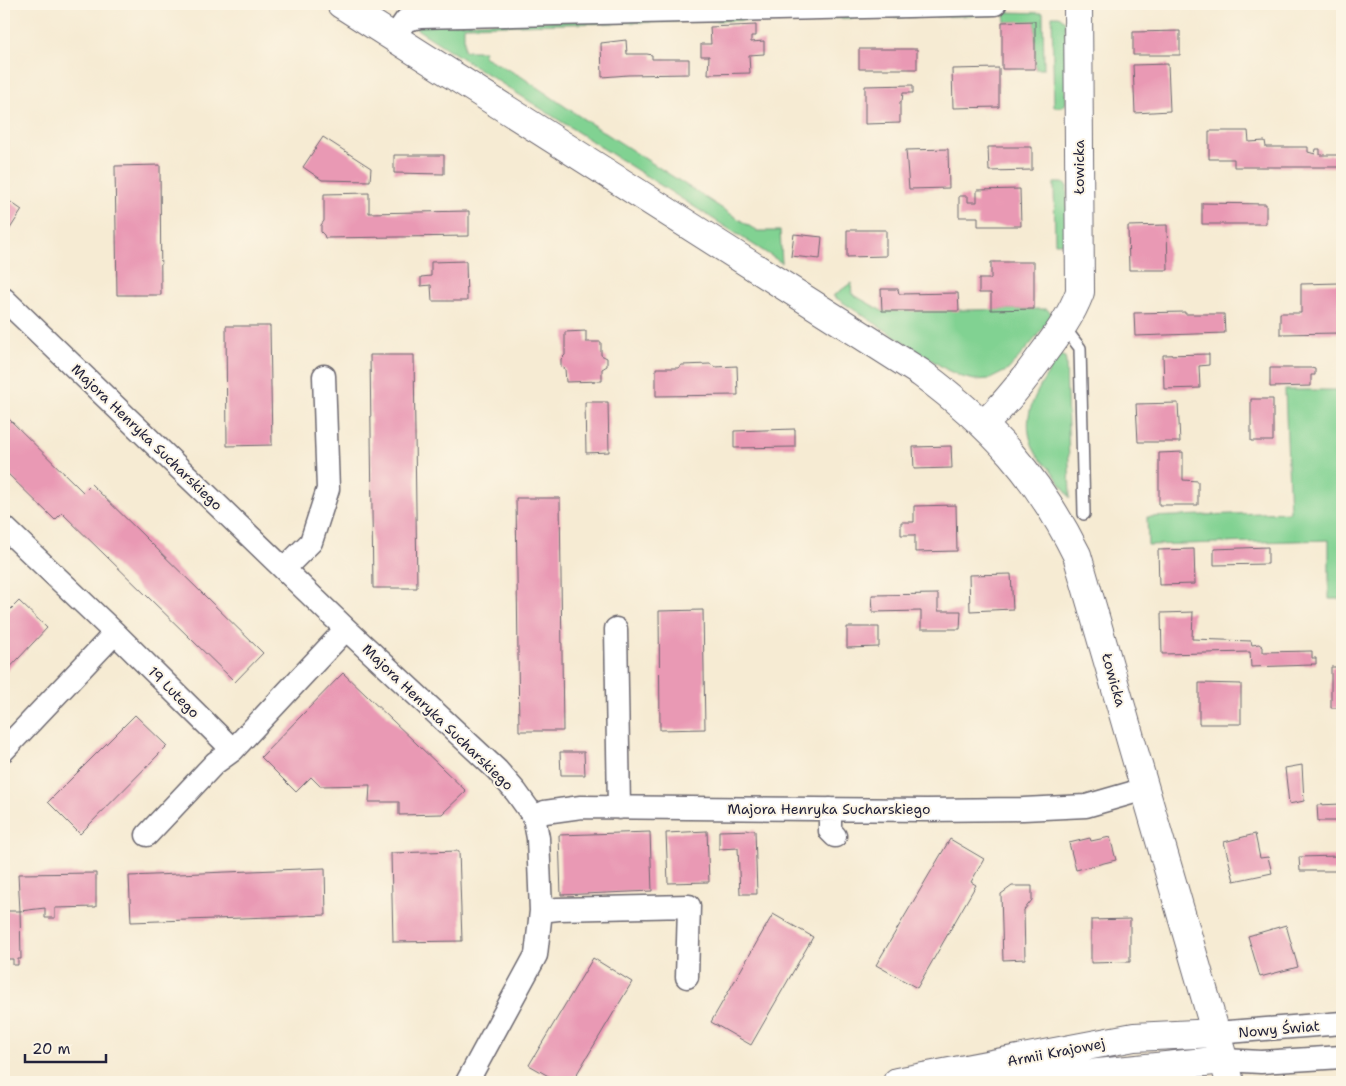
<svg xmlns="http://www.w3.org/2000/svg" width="1346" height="1086" font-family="'Shantell Sans',sans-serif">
	<rect width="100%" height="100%" fill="#fcf5e5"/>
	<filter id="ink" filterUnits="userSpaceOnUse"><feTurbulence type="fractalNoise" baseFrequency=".02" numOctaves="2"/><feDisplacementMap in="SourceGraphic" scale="10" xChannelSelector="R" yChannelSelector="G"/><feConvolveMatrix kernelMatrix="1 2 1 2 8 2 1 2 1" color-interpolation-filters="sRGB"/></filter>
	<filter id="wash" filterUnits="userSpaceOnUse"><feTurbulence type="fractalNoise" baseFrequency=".0096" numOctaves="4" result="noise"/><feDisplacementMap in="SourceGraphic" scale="20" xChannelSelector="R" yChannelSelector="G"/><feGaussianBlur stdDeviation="1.12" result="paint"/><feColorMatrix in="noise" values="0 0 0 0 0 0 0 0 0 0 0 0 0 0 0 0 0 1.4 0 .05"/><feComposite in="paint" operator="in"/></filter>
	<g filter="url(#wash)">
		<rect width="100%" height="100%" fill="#f6ebd3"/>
		<path fill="#81d292" stroke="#527a66" d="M998,12V15L464,26V51H485L483,56L522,77L576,114L757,231H780L782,263L415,28L417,25L686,16Z
			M1004,12L1043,13L1044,69H1035V22H1005Z
			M1052,16H1059L1065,21L1066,103L1063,107H1054Z
			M1054,183H1063L1067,186V241L1065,243H1055Z
			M851,283L852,294L882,311L1047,309L1052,315L1034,340L1008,370L990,379L975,380L962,377L947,370L833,296Z
			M1061,355L1065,357L1066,362L1070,498C1063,488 1057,478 1050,469C1046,465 1040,460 1037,455C1016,418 1037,391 1057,359Z
			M1285,390H1342V599H1329V540L1148,545L1147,517L1290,512Z"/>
		<g id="blocks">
			<path fill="#e999b4" d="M1035,21V69H1002V22Z
				M756,25V36H751V42L764,41V54L749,55L750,73L708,74L709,56H701V44H711L710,27Z
				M1180,31V55H1133V32Z
				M626,40L627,54H647L652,55V59H689V74L628,75L602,77L601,43Z
				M7,47L8,177H4V48Z
				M859,49H917V69H859Z
				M1168,64L1170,111L1135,113L1133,65Z
				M999,68V107L953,108L952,69Z
				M913,85V93H903L902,101L900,102V123L865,124V86Z
				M1209,131H1248L1249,142L1265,141L1266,147H1308V152L1315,154L1316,149H1320V155H1342V167H1234V159H1209Z
				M323,137L371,168L370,181L322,180L303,167Z
				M988,147H1032V170L989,171Z
				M948,149L949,188L909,189L906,150Z
				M394,155H444V174L394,173Z
				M160,165L161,295H117L115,166Z
				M1020,189L1021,226H978V217H959V196H968V202H977V190Z
				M369,193V213L469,211V236L325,238L324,235L321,232V225L324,221V194Z
				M9,201L22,210L4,238V210Z
				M1202,203L1266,204V224H1202Z
				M1167,225L1168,270H1129L1128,226Z
				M847,230H886V256L847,257Z
				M794,234L822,237L820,259L791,256Z
				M466,261L467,301H432L431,285L421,286V277L431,276V262Z
				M991,262H1034V309L991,310V293H979V279H991Z
				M1339,283V333L1280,334V313H1301V284Z
				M881,289H898L899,294L958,293L959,311H882Z
				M1185,312V314H1224L1225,333L1135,336L1134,313Z
				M226,326H270L272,445L227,446Z
				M586,331V342H601V355L607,358V366L602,369V381L566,382L565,369L561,367V359L565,355V332Z
				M1209,354V365L1199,366L1200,388L1164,389L1163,355Z
				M370,355H414L417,588H373Z
				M710,364L715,367L737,366L738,395L656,396V368H678L682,365Z
				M1270,368H1311L1315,369V375H1311V386L1270,387Z
				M1251,399H1273V441H1251Z
				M585,402H608L609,452L586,453Z
				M1178,403L1180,442H1138L1136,404Z
				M4,414L83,492L91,484L263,653L235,682L62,513L55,520L4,470Z
				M795,429V447L734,448V431Z
				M951,446L952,468L914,469L913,447Z
				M1183,452V480L1198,481V505H1159V453Z
				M516,498H560L563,731H519Z
				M956,505L957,551L915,552V535H901V522H914V506Z
				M1268,547V564L1214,565V549Z
				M1194,549L1195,584L1159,585L1158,550Z
				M1011,574L1013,609L970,611L969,575Z
				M938,594V611H961L960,629H921V611L873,612L872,595Z
				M19,601L47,628L4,674V616Z
				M703,610L705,729L660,730L659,611Z
				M1193,612L1192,639L1251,641L1252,645L1259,644L1263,647V652L1312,651V658H1316V664H1311L1312,665L1251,667L1250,652L1162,654L1161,613Z
				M847,627H879V647L847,648Z
				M1331,667H1342V708H1331Z
				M343,673L466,791L442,814L399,815V802H369L370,785L320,786L311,777L296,792L261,757Z
				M1199,683L1241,684V724H1199Z
				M135,715L167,746L80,834L48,802Z
				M560,752H584L585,775H561Z
				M1302,765L1304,801L1289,804L1285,768Z
				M1342,804V821H1318L1317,805Z
				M755,830L757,894H740L738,848L719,849V831Z
				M707,831L709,882L668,883L666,833Z
				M650,832L652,891L561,895L559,835Z
				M1255,834L1260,858L1268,857L1272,873L1234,881L1224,842Z
				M1110,837L1116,860L1076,870L1069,843L1090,838L1091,841Z
				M950,839L984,859L971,882L976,885L917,988L876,965Z
				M459,851L462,941L393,942L391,853Z
				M1338,856L1337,859H1342V871H1300L1299,857Z
				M325,868L326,915L131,922L129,876Z
				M96,873V907L55,908V918H45V908L20,911L18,874Z
				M1012,886H1032V900L1024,910L1025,959L1003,960L1001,894Z
				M4,911H20L21,959H18V965H13V959H4Z
				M773,914L813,937L751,1045L711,1022Z
				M1130,919V962L1091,963V920Z
				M1286,925L1298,967L1260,977L1248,936Z
				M593,958L632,982L572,1082H559L529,1065Z"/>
		</g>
	</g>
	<g filter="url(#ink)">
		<use href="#blocks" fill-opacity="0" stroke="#6c6870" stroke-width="1"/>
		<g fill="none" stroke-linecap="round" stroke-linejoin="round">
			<g stroke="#6c6870" stroke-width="14">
				<path id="lane" d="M1063,326L1080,348L1084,514"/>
			</g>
			<g stroke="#6c6870" stroke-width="25">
				<path id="street" d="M394,37L406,20L420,17L995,4
					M4,299L346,629L497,770L516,792L534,817L538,838L541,911L536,955L467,1082
					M4,527L115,633L233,750
					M284,569L311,542L328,489L324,376
					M616,629L619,808
					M4,750L115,633
					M830,809V831L835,836
					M534,817L545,812L581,807L926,810L1023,809L1086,806L1145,789
					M147,835L215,763L233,750L346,629
					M541,911L558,909L689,906L687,977
					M1216,1033L1342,1023
					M1224,1060L1261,1062L1342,1057"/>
			</g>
			<g stroke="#6c6870" stroke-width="30">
				<path id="secondary" d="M984,424C1005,404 1024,380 1042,355C1057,335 1071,316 1080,292L1078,4
					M897,1082L1134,1037L1216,1033
					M1010,1082L1224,1060"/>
			</g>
			<g stroke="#6c6870" stroke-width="30">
				<path id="primary" d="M341,4L921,373C991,425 1038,476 1077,555L1230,1082"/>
			</g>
			<use href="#lane" stroke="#fff" stroke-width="11"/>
			<use href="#street" stroke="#fff" stroke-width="22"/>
			<use href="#secondary" stroke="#fff" stroke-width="28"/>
			<use href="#primary" stroke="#fff" stroke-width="28"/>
		</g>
	</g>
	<g text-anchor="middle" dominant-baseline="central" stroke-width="4" stroke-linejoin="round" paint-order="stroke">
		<g font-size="14" fill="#22223b" stroke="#fcf5e5">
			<text transform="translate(1079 167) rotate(-90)">Łowicka</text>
			<text transform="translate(147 437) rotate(44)">Majora Henryka Sucharskiego</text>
			<text transform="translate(1114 680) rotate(74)">Łowicka</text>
			<text transform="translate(174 692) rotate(45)">19 Lutego</text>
			<text transform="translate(438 717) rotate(44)">Majora Henryka Sucharskiego</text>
			<text x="829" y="809">Majora Henryka Sucharskiego</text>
			<text transform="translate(1279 1029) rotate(-5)">Nowy Świat</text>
			<text transform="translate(1056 1052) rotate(-11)">Armii Krajowej</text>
		</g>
	</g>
	<rect width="1346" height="1086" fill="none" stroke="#fcf5e5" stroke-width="20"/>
	<path d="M25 1054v8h81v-8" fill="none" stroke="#22223b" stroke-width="2.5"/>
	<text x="32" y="1054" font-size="15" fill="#22223b" stroke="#fcf5e5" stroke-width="4" paint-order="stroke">20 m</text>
</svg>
